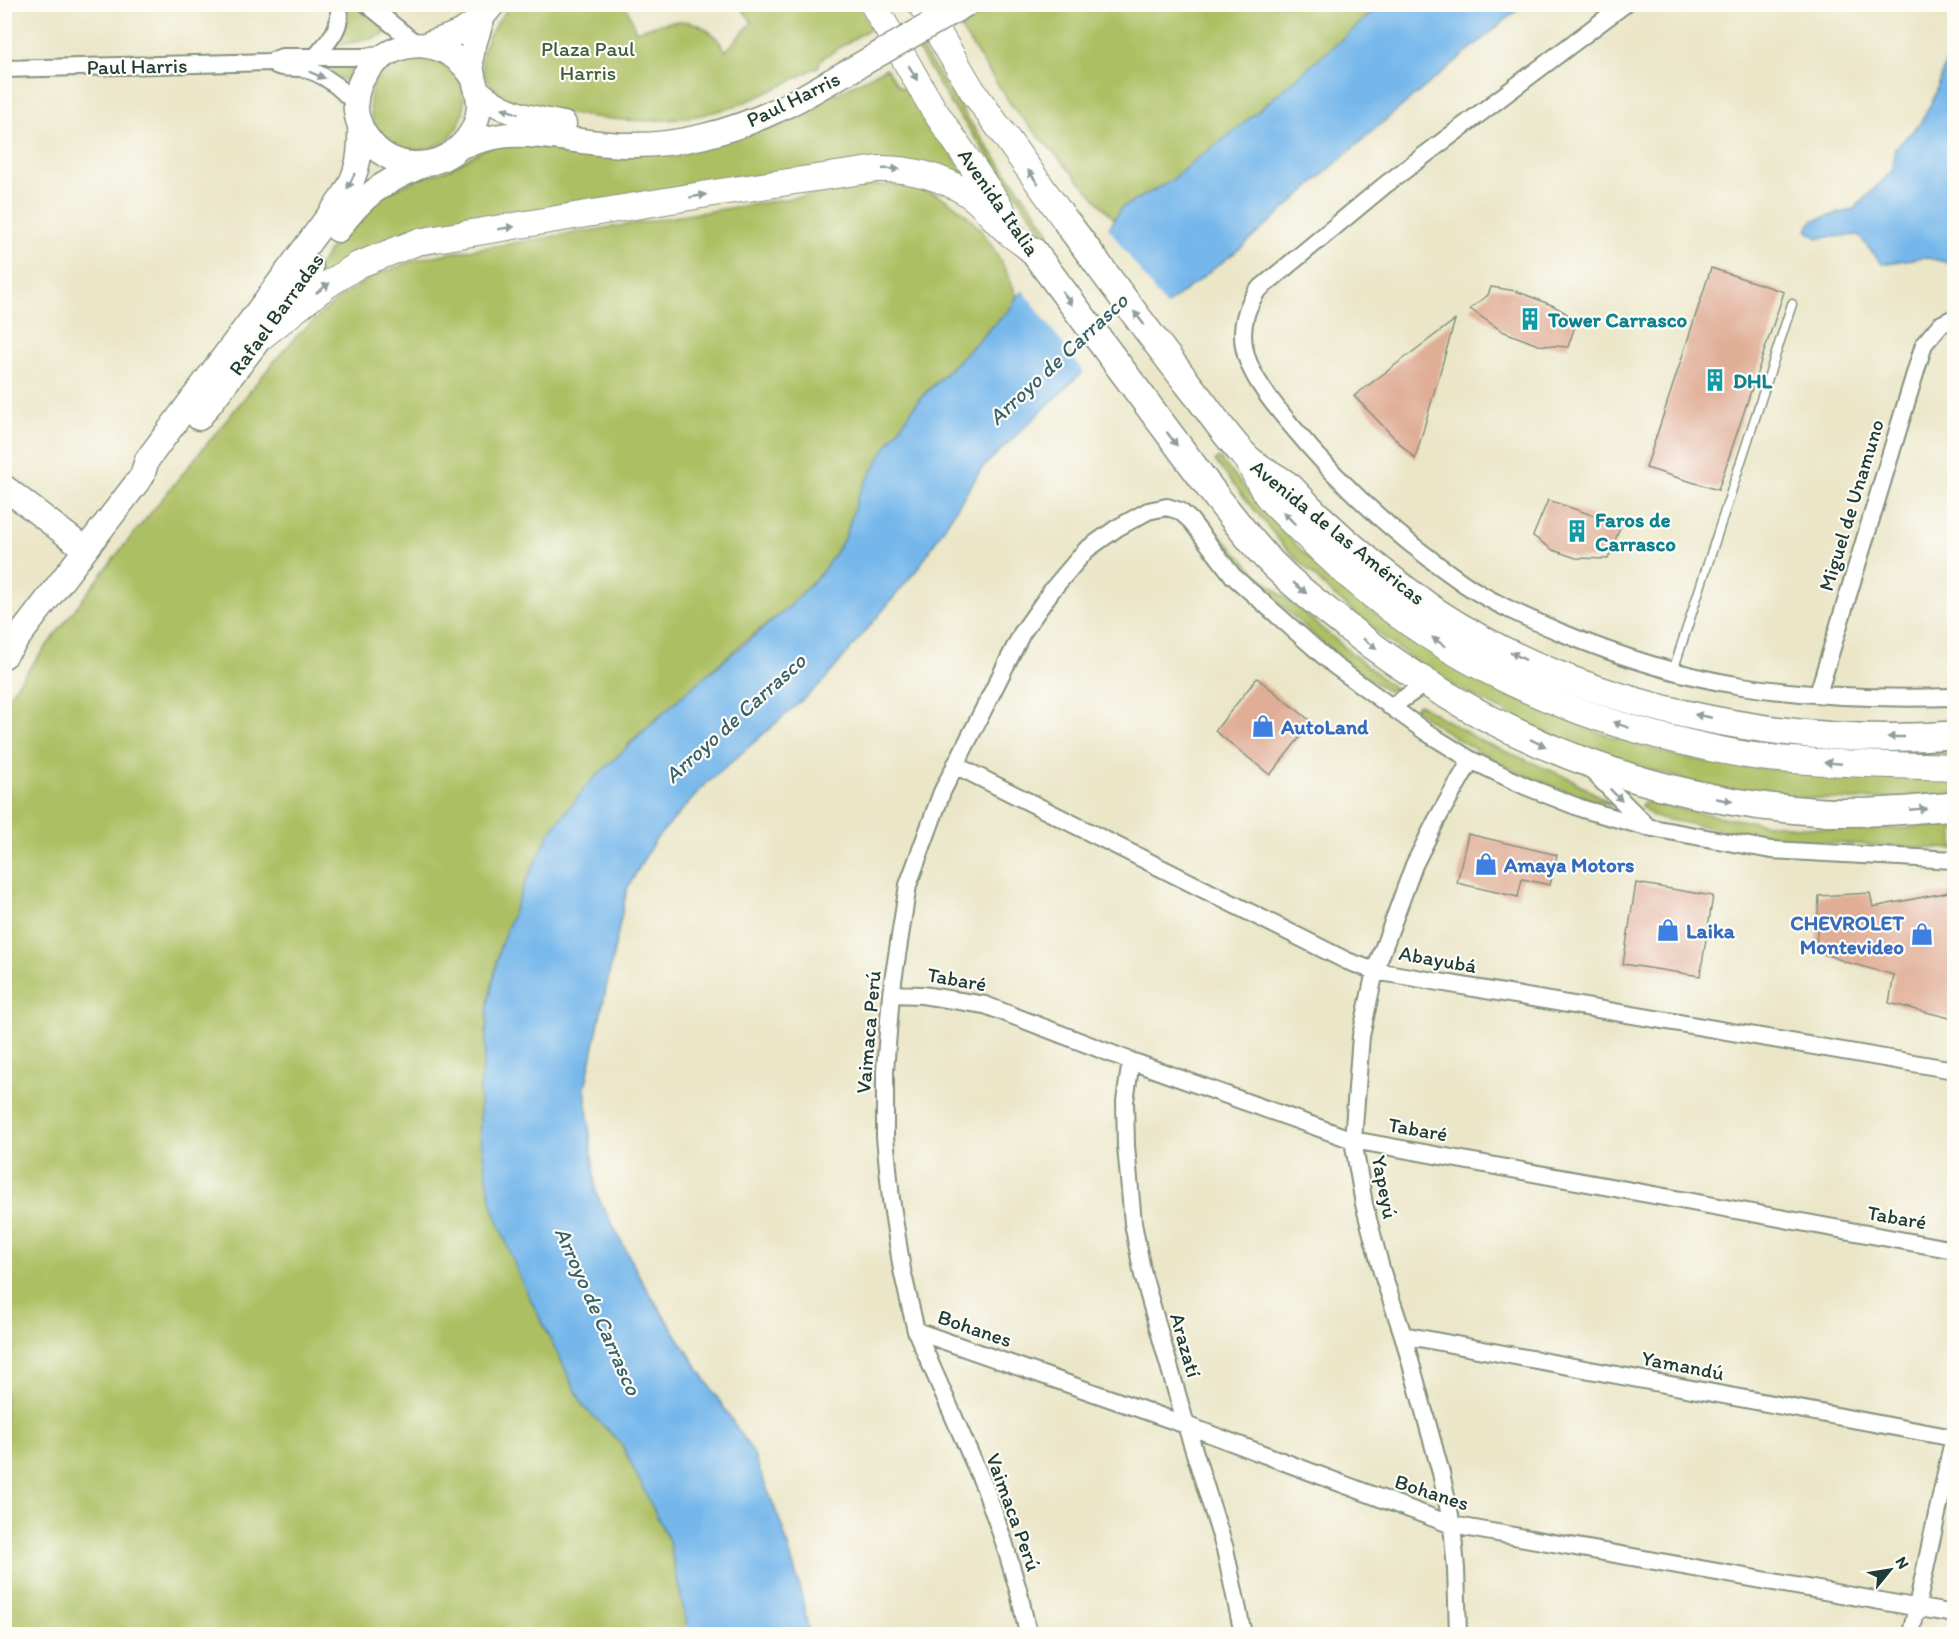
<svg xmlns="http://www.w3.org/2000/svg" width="1959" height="1639" font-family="Itim,sans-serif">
	<rect width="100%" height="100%" fill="#fdfcf7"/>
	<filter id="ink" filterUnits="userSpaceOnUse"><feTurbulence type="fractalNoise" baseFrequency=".0167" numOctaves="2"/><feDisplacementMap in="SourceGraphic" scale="12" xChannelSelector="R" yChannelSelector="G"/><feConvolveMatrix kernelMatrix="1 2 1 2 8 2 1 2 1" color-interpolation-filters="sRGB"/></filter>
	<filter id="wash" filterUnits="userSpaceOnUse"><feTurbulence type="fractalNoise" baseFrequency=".008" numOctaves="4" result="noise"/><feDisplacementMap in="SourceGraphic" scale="24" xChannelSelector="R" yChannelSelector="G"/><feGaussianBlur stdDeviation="1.35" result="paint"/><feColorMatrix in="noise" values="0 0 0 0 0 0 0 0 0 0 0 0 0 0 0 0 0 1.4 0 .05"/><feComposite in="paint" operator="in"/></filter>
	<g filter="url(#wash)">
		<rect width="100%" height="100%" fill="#ebe6c8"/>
		<path fill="#adbf63" stroke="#667e4c" stroke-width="1.5" d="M511,4L626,5L636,31C674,19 701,11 726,51L752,22L739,5H857L871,28L826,56L819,62V66C775,90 735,111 684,118C646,124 604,119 566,113C553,111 539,110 526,106C509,101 487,88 483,69C477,45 498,22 511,4Z
			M347,5H363L392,31L371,39L336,46V44L347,20Z
			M998,5H1380L1356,27L1237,129L1191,163L1171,181L1121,208L1114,219L1014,109L960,28Z
			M922,49L976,131L1040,218L1049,232V234L1045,235L951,104L918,50Z
			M370 103a47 47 0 1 1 94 0a47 47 0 1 1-94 0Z
			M307,62L353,64L346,81Z
			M886,68L898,86L910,92L970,182L947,173L643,197L311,280L326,255L370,200L423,177L448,170L482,150L501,144L637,152L833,90L836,94Z
			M873,185C885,185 898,184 910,186C967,197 997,246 1017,296L1011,308L918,400L858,496L845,538L823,571L789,607L740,645L630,742L500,946L488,1004L485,1054L480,1088L519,1276L584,1407L621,1443L669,1541L689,1634H5V700L118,553L277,358L298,335L340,297L375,275L419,259L444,254Z
			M1219,458C1257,501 1293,546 1337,583C1436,669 1569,732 1696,760C1714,764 1733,765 1751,767C1818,775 1886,776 1954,778V794L1853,800L1770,797L1713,788L1578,749L1440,679L1385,639L1329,591L1282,544L1215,461Z
			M1204,518L1260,577L1396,690L1387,691L1334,654L1255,581L1205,523Z
			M1419,704L1481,741L1571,779L1613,805C1542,789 1472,753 1414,709Z
			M1954,747V755L1862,752V748Z
			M1651,802C1750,827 1853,837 1954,823V849L1773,840L1654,817L1641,806L1643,803Z"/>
		<path fill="#76b7eb" stroke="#4a7a90" stroke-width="1.5" d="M1380,5H1523L1370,133L1242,247L1096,359L982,468L919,567L823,682L705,785L655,840L627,889L585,1088L596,1193L644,1285L752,1451L783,1529L801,1592L809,1634H689L669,1541L621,1443L584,1407L519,1276L492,1205L480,1137V1088L485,1054L488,1004L500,947L523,887L551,831L588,784L678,699L789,607L823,571L845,538L858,496L886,447L919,400L1011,308L1017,296L1110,227L1121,208L1171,181L1191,163L1237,129L1356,27Z
			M1954,34V264L1924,257L1882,264L1858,235L1817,238L1807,230L1812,221L1854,209L1892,171L1895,148L1919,125L1935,96Z"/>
		<path fill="#ebe6c8" d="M1107,226L1167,308L1098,361L1085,374L1022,289Z"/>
		<g id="blocks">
			<path fill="#e0ad96" d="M1711,268L1784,292L1718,490L1646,468Z
				M1491,287L1516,291L1554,306L1577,320L1568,347L1538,345L1502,331L1470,309L1488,295Z
				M1455,320L1415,459L1354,396Z
				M1548,500L1621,525L1608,559L1576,558L1553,550L1533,536Z
				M1257,678L1312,722L1270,775L1215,731Z
				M1468,834L1557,855L1550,885L1522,879L1518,897L1457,883Z
				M1636,883L1713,896L1700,976L1623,964Z
				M1954,891V1019L1889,1003L1894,975L1849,963L1816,951L1819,896L1870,893L1873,907Z"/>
		</g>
	</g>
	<g filter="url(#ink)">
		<use href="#blocks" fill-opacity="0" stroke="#85927e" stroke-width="1.5"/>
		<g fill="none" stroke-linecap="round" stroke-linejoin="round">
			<g stroke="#85927e" stroke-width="11">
				<path id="service" d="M1673,671L1792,304"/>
			</g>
			<g stroke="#85927e" stroke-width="20">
				<path id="minor" d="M367,4L414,42
					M1625,4L1385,185L1257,291C1223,343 1257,384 1290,424C1340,485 1398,538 1463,583C1492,603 1527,618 1560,632C1618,656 1680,676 1742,686C1812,697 1884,699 1954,697
					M316,56C329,41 344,26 338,4
					M276,65C284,69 292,67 300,68C324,72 340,88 356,104
					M4,69L270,62L282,57H364L380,55
					M1818,694L1924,344L1940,325L1954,318
					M1389,706L1397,703L1426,683
					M955,765L1347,961L1375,971L1954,1070
					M1589,768L1647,826
					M891,994L922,995L985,1005L1131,1061L1353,1140L1954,1250
					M1131,1061L1125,1101L1126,1146L1133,1223L1143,1275L1186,1425L1225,1549L1243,1634
					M916,1331L1186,1425L1452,1525L1954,1614
					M1403,1335L1954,1438
					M1028,1634L1019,1593L1004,1542L985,1488L916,1331L902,1270L891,1199L885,1137V1071L891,994L908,885L942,792L1022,633L1052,590L1086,550L1117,528L1148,511L1167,507L1180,511L1191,521L1233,576L1335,666L1426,732L1471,760L1525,786L1583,809L1647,827L1771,850L1954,860
					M1458,1634L1456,1569L1452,1525L1441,1473L1403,1335L1382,1272L1364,1204L1353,1140L1361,1036L1375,971L1414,865L1436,821L1471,760
					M1911,1634L1954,1436"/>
			</g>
			<g stroke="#85927e" stroke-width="27">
				<path id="secondary" d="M430,43C457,35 476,27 493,4
					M473,77C421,0 314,80 373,145C383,156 398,163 413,164C447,166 479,139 479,103C478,88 470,74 471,59C473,45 478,32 482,19
					M478,91C504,114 530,118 564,124
					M461,146C478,141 493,136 510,135C549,133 589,145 629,145C678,146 730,132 775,111C801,100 826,83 851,70
					M338,230C363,194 384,182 423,165
					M199,418L261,337L311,268
					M4,487L85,549
					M4,656L142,476L147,460L345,194C359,171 361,150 360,124"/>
			</g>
			<g stroke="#85927e" stroke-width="28">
				<path id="primary" d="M873,4L932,107L1002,210
					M921,4L972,90L1068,224
					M261,337L327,285L358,265L417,242L720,192L877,169C909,168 944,177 970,195C984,205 994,220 1007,231C1015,238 1024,244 1033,251
					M1247,458C1254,471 1260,487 1269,498C1275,506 1284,513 1291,521C1312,541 1332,561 1354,580C1447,661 1561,713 1680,741C1709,748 1739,755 1769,758C1831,764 1893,765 1954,767"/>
			</g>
			<g stroke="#85927e" stroke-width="30">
				<path id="trunk" d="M1068,224C1109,279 1150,335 1192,389C1210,411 1226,437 1246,457C1259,470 1277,476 1291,488C1300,497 1308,507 1317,515C1354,550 1393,582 1435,611C1580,707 1782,748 1954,735
					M1033,251L1218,499C1238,524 1257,550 1280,571C1300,591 1324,608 1346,626C1487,736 1644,801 1823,812C1867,814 1911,810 1954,806"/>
			</g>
			<use href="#service" stroke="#fff" stroke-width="8"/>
			<use href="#minor" stroke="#fff" stroke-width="16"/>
			<use href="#secondary" stroke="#fff" stroke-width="24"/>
			<use href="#primary" stroke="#fff" stroke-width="26"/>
			<use href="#trunk" stroke="#fff" stroke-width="27"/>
			<g stroke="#85927e" stroke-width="27" stroke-linecap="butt">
				<path id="secondary-bridge" d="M851,70L966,4"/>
			</g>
			<use href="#secondary-bridge" stroke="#fff" stroke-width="24"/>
		</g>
		<defs><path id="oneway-solid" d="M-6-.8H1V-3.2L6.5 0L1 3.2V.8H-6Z" transform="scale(1.5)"/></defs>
		<g fill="#8f9e9a">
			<use href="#oneway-solid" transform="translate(913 73) rotate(60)"/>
			<use href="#oneway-solid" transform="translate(317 75) rotate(23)"/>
			<use href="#oneway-solid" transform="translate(510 111) rotate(-159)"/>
			<use href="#oneway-solid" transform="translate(891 169) rotate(2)"/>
			<use href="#oneway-solid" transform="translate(1033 177) rotate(-126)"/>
			<use href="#oneway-solid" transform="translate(351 181) rotate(116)"/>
			<use href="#oneway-solid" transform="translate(698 196) rotate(-10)"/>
			<use href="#oneway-solid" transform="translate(506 228) rotate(-9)"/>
			<use href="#oneway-solid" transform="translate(323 288) rotate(-37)"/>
			<use href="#oneway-solid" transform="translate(1067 298) rotate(54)"/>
			<use href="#oneway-solid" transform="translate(1139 318) rotate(-127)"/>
			<use href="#oneway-solid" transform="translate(1172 439) rotate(53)"/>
			<use href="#oneway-solid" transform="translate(1289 518) rotate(-135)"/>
			<use href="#oneway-solid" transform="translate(1300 588) rotate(40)"/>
			<use href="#oneway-solid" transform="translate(1439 642) rotate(-146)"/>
			<use href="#oneway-solid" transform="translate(1370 644) rotate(38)"/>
			<use href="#oneway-solid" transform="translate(1518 656) rotate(-153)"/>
			<use href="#oneway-solid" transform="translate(1703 716) rotate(-169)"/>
			<use href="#oneway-solid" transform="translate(1621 725) rotate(-161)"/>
			<use href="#oneway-solid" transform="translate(1896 737) rotate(-180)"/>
			<use href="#oneway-solid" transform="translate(1538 743) rotate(25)"/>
			<use href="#oneway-solid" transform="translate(1833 763) rotate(-175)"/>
			<use href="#oneway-solid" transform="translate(1616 795) rotate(45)"/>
			<use href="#oneway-solid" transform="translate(1724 800) rotate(11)"/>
			<use href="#oneway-solid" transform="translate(1918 809) rotate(-5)"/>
		</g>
	</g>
	<defs>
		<g id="building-bare" transform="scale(1.8)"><path d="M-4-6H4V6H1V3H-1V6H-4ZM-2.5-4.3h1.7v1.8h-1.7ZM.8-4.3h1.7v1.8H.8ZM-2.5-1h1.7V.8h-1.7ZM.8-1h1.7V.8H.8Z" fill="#0f9aa8" stroke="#fdfcf7" stroke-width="2.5" paint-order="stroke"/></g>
		<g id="shop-bare" transform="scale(1.8)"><path d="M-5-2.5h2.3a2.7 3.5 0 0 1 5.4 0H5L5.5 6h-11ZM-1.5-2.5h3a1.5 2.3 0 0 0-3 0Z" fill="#3f7fe0" stroke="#fdfcf7" stroke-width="2.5" paint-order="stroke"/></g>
	</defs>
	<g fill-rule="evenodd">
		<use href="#building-bare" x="1530" y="319"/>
		<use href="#building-bare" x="1715" y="380"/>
		<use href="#building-bare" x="1577" y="531"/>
		<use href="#shop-bare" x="1263" y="726"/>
		<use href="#shop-bare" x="1486" y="864"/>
		<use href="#shop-bare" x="1668" y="930"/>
		<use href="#shop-bare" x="1922" y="934"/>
	</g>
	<g text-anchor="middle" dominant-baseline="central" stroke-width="4.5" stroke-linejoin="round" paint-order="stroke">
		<g font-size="21" fill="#425e40" stroke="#fdfcf7">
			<text x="588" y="48">Plaza Paul<tspan x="588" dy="24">Harris</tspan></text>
		</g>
		<g font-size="21" fill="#1f3d34" stroke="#fdfcf7">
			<text transform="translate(137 66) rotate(-1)">Paul Harris</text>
			<text transform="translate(793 99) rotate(-26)">Paul Harris</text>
			<text transform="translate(999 202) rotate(55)">Avenida Italia</text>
			<text transform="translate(276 314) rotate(-54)">Rafael Barradas</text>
			<text transform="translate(1851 505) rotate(-73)">Miguel de Unamuno</text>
			<text transform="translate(1338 532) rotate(39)">Avenida de las Américas</text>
			<text transform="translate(1438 959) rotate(10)">Abayubá</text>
			<text transform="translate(957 979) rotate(10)">Tabaré</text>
			<text transform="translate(868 1032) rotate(-85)">Vaimaca Perú</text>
			<text transform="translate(1418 1129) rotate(10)">Tabaré</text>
			<text transform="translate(1385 1187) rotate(79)">Yapeyú</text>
			<text transform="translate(1897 1217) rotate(10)">Tabaré</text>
			<text transform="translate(975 1328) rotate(19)">Bohanes</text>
			<text transform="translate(1186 1345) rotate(74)">Arazatí</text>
			<text transform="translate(1683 1365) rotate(11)">Yamandú</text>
			<text transform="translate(1432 1492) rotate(18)">Bohanes</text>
			<text transform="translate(1014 1512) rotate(70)">Vaimaca Perú</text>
		</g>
		<g font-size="21" font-weight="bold" fill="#0d838f" stroke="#fdfcf7" text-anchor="start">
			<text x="1548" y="319">Tower Carrasco</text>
			<text x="1733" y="380">DHL</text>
			<text x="1595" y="519">Faros de<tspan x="1595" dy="24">Carrasco</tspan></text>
		</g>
		<g font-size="21" font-weight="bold" fill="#366cbe" stroke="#fdfcf7" text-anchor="start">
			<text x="1281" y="726">AutoLand</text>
			<text x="1504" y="864">Amaya Motors</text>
			<text x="1904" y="922" text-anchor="end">CHEVROLET<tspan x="1904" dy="24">Montevideo</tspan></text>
			<text x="1686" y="930">Laika</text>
		</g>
		<g font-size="22" font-style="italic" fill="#39626b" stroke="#fdfcf7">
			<text transform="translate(1058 359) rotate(-43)">Arroyo de Carrasco</text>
			<text transform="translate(735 718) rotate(-42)">Arroyo de Carrasco</text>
			<text transform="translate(598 1311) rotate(66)">Arroyo de Carrasco</text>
		</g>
	</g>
	<rect width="1959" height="1639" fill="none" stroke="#fdfcf7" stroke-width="24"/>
	<g transform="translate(1890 1570) rotate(60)" stroke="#fdfcf7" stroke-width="4.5" paint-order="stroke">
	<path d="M0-4.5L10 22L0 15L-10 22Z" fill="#1f3d34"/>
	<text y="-9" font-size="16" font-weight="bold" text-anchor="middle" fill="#1f3d34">N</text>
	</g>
</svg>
